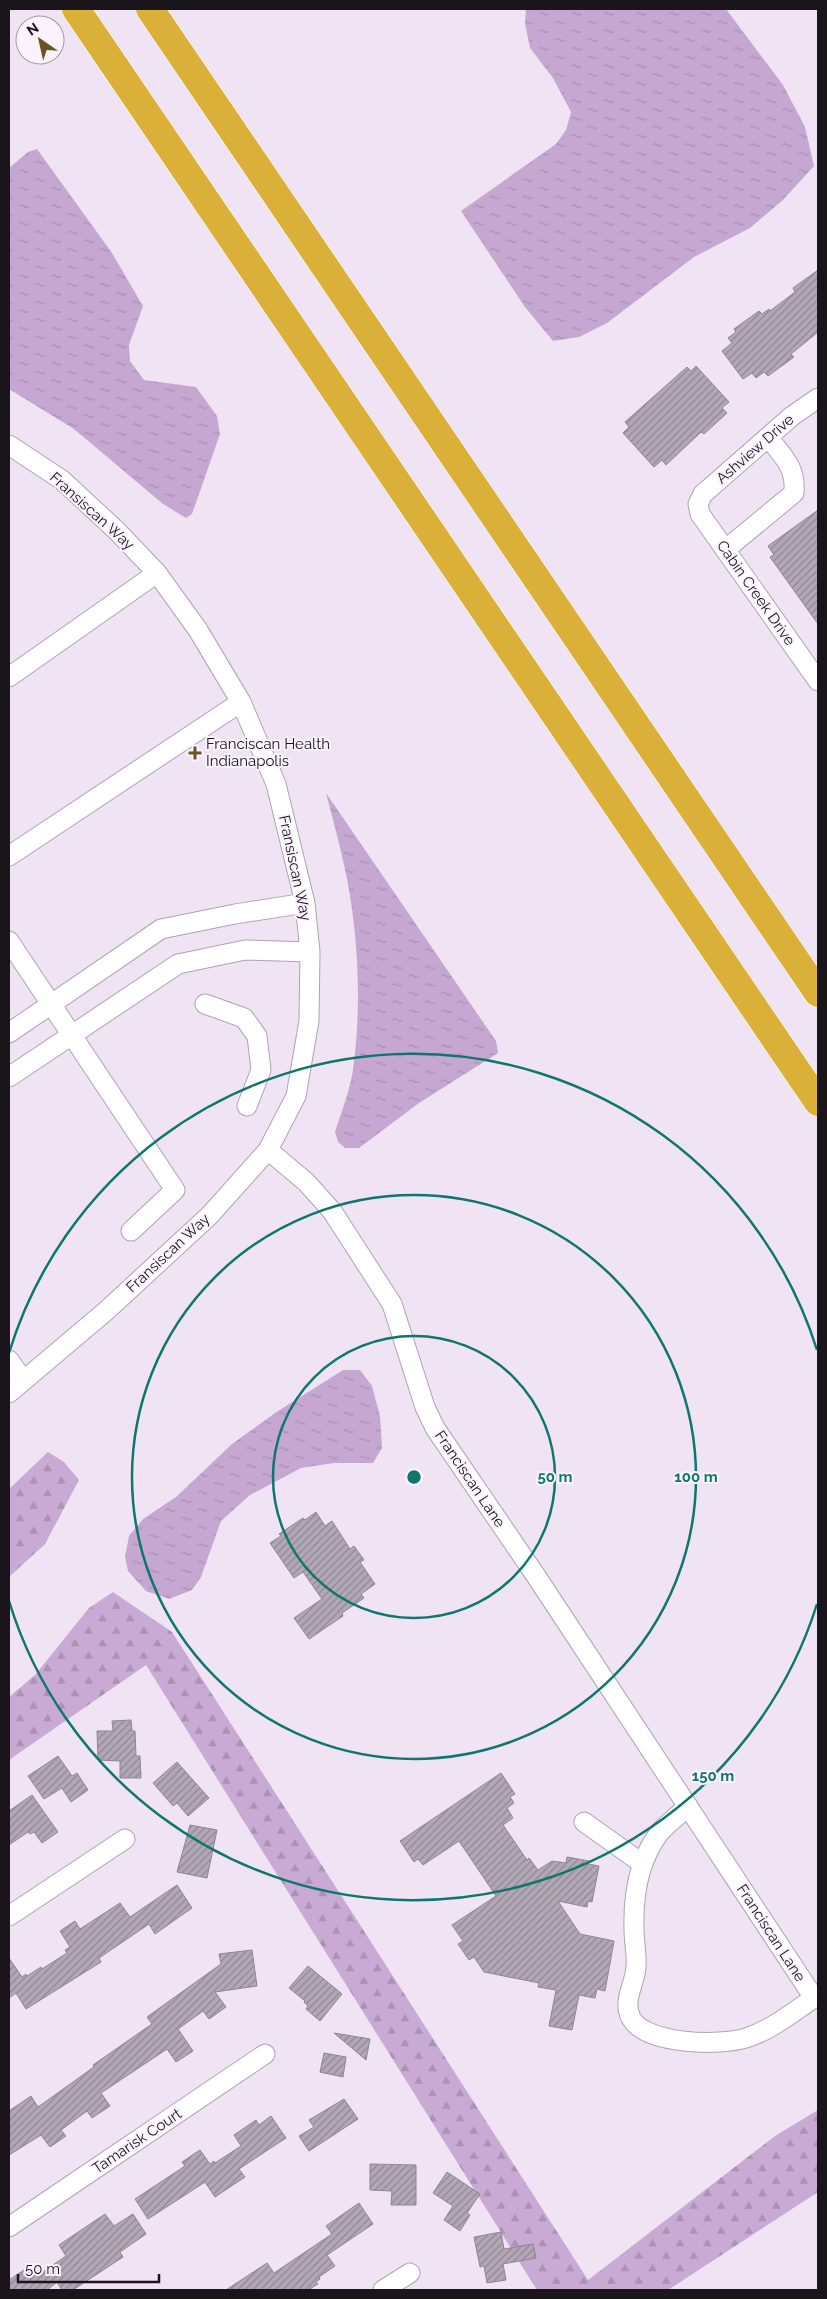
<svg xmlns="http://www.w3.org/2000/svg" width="827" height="2299" font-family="Raleway,sans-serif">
	<defs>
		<pattern id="forest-firs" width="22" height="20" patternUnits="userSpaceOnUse" patternTransform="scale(1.25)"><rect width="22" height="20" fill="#c8aad4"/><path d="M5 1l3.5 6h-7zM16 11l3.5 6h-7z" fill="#ab91b5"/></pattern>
		<pattern id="water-ripples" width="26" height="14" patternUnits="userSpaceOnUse" patternTransform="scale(1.25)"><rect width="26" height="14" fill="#c5a7d1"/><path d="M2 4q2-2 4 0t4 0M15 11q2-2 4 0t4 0" fill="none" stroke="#a98fb3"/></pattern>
		<pattern id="building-hatch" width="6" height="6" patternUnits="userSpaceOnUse" patternTransform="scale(1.25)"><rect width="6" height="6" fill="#b2a7b6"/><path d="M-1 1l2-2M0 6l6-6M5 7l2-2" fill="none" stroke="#908793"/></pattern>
	</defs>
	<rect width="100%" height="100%" fill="#f0e4f4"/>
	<path fill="url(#forest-firs)" d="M48,1452L64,1462L79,1480L45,1544L9,1577V1489Z
		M113,1592L172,1632L588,2280L775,2136L818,2110V2192L668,2290H537L146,1665L9,1760V1697L35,1675L89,1608Z"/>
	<path fill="url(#water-ripples)" d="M526,9H726L783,85L805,127L814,166L783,200L750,228L694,257L607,323L579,337L553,341L525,307L461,211L556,144L566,130L571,112L553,78L530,48L525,23Z
		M37,149L112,253L143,306L129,345L130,361L144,380L196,387L217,416L220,434L192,514L186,518L163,504L74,429L9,389V168L28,152Z
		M326,793L496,1041L498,1053L419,1103L359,1148H345L338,1142L335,1132C342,1110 352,1085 354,1062C360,1012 359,959 352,909C347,870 336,832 326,793Z
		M343,1370H360L372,1386L380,1416L382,1448L373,1463H334L301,1468L250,1495L221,1521L201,1577L192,1590L169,1599L146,1591L128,1571L125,1557L129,1536L143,1519L176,1497L232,1444L275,1413Z"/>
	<path fill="url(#building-hatch)" stroke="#908594" d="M818,270V332L791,354L794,357L768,376L764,372L756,378L752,373L743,379L722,351L732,343L728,338L736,332L734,329L759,311L762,314L769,309L770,311L795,292L793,288Z
		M696,366L729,402L722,408L727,413L704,434L701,432L666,465L662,460L654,467L623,433L629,427L625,422L687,367L691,371Z
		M818,510V624L770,557L774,555L768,546Z
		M316,1512L325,1526L332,1521L350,1549L354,1546L364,1560L360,1562L375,1584L361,1594L364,1598L342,1613L343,1616L309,1639L294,1618L322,1599L303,1572L294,1578L270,1543L281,1536L279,1534L303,1518L305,1520Z
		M131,1720L132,1731H135L136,1756H140L141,1778H120V1761L98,1760L97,1731H113L112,1721Z
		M58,1756L72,1776L77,1773L88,1790L71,1802L62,1788L44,1799L28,1776Z
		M177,1762L209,1798L188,1816L177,1803L173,1806L153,1783Z
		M501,1773L515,1794L510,1797L514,1803L507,1808L513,1818L503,1825L527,1860L529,1858L538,1870L552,1861L566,1863L567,1857L589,1861L588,1864L599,1866L592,1902L588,1901L587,1907L558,1901L580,1934L614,1941L605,1991L597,1989L595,1998L579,1995L572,2030L549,2026L556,1990L538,1987L539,1983L484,1972L474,1957L469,1960L458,1944L463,1941L452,1925L496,1896L459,1841L423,1865L418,1859L414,1862L400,1841Z
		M32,1795L58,1832L42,1843L34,1832L30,1834L28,1832L9,1845V1811Z
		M190,1825L217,1830L207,1878L177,1872Z
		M177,1885L192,1908L155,1934L149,1924L99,1958L101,1962L26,2009L16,1993L9,1998V1958L22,1977L26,1974L27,1976L41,1967L42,1969L67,1953L65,1950L70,1947L60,1931L75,1921L80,1929L120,1903L130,1917Z
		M252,1950L257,1986L215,1992L226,2007L209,2019L203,2011L178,2029L193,2051L176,2062L167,2049L101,2093L110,2106L92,2118L87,2111L61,2130L66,2136L50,2147L41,2135L9,2155V2111L31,2096L38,2107L94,2067L93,2065L152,2024L147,2017L221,1964L219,1954Z
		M308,1966L342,1994L320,2021L306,2009L308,2006L304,2002L305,2001L289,1988Z
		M334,2033L370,2039L366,2060Z
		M324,2053L346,2057L343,2077L320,2072Z
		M344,2099L358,2119L309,2151L299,2136L314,2127L309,2120Z
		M271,2116L286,2138L239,2169L245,2177L215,2197L205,2182L148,2219L135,2199L185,2166L182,2162L200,2150L210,2164L214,2161L215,2163L241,2146L234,2135L256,2120L259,2125Z
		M370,2164L416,2165V2205H391L392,2191L370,2190Z
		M447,2172L480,2194L467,2213L470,2215L460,2231L444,2220L453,2206L433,2193Z
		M359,2203L373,2224L327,2255L335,2266L319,2277L320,2279L316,2282L318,2284L308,2290H226L267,2263L274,2273L332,2234L326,2226Z
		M105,2214L114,2226L133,2214L146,2234L120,2252L123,2257L73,2290H62L57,2282L47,2290H9V2280L24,2270L26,2274L34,2270L38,2275L66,2256L59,2245Z
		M501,2232L504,2249L533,2244L536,2258L503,2264L506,2280L487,2283L484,2266L480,2267L474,2237Z"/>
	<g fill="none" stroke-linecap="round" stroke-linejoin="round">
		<g stroke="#aea3b2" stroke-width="21">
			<path id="minor" d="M818,398L792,416L703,494L698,504L700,514L818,681
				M9,445L62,480L117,531L157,573L198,630L241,702L276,784L305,903L310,952L309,1021L296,1096L268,1150L210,1215L106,1311L9,1393
				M725,550L794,493C796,466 783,457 768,437
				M9,677L157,573
				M9,856L241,702
				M9,941L175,1190L131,1231
				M205,1004L244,1018L257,1036L261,1070L247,1106
				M9,1033L161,929L235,914L305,903
				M9,1077L178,964L245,950L310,952
				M268,1150L306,1182L332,1211L392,1304L425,1407L435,1428L536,1576L814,1998C792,2013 771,2030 746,2038C720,2046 646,2045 631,2018C622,2000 635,1985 636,1967C637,1955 634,1942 634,1929C633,1896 639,1859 660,1832C668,1823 679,1815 688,1806
				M9,1360L23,1380
				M584,1822L643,1864
				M9,1916L125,1839
				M9,2227L265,2054
				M383,2290L410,2273"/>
		</g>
		<g stroke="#fff" stroke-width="29">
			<path id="highway" d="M76,9L818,1102
				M150,9L818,993"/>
		</g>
		<use href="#minor" stroke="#fff" stroke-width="19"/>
		<use href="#highway" stroke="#dab039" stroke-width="28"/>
	</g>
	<g fill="none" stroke="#0f766e" stroke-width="2.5">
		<circle cx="414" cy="1477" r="141"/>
		<circle cx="414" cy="1477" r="282"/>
		<path d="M817 1604A423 423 0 0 1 9 1601M9 1353A423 423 0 0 1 817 1350"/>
	</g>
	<path fill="#685523" stroke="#faf3fd" stroke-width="2" d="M192.5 745.5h5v5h5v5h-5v5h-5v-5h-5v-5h5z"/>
	<g text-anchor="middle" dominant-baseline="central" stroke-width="4" stroke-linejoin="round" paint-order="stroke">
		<g font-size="15" fill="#19151a" stroke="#faf3fd">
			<text transform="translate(755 449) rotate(-41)">Ashview Drive</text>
			<text transform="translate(92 511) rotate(42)">Fransiscan Way</text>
			<text transform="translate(756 593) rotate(55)">Cabin Creek Drive</text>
			<text transform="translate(295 868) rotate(78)">Fransiscan Way</text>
			<text transform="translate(168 1253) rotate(-43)">Fransiscan Way</text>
			<text transform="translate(470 1479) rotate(56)">Franciscan Lane</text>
			<text transform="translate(771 1933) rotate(57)">Franciscan Lane</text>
			<text transform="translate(137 2141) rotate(-34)">Tamarisk Court</text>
		</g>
		<g font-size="15" fill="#19151a" stroke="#faf3fd" text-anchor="start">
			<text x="206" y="744">Franciscan Health<tspan x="206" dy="17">Indianapolis</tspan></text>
		</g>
	</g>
	<circle cx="414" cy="1477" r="8" fill="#0f766e" stroke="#faf3fd" stroke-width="2.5"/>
	<g font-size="15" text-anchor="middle" font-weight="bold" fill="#0f766e" stroke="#faf3fd" stroke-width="4" stroke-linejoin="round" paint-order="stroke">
		<text x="555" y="1482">50 m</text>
		<text x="696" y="1482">100 m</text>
		<text x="713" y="1781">150 m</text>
	</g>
	<rect width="827" height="2299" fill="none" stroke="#19151a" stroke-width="20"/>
	<g transform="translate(40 40) rotate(326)"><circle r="24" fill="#faf3fd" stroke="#a09aa2"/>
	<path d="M0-4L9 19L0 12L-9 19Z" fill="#685523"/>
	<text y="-8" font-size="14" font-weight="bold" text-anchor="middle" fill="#19151a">N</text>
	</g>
	<path d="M18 2274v8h141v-8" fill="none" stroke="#19151a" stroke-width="2.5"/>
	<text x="25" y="2274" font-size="15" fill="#19151a" stroke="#faf3fd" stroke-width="4" paint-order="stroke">50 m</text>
</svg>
